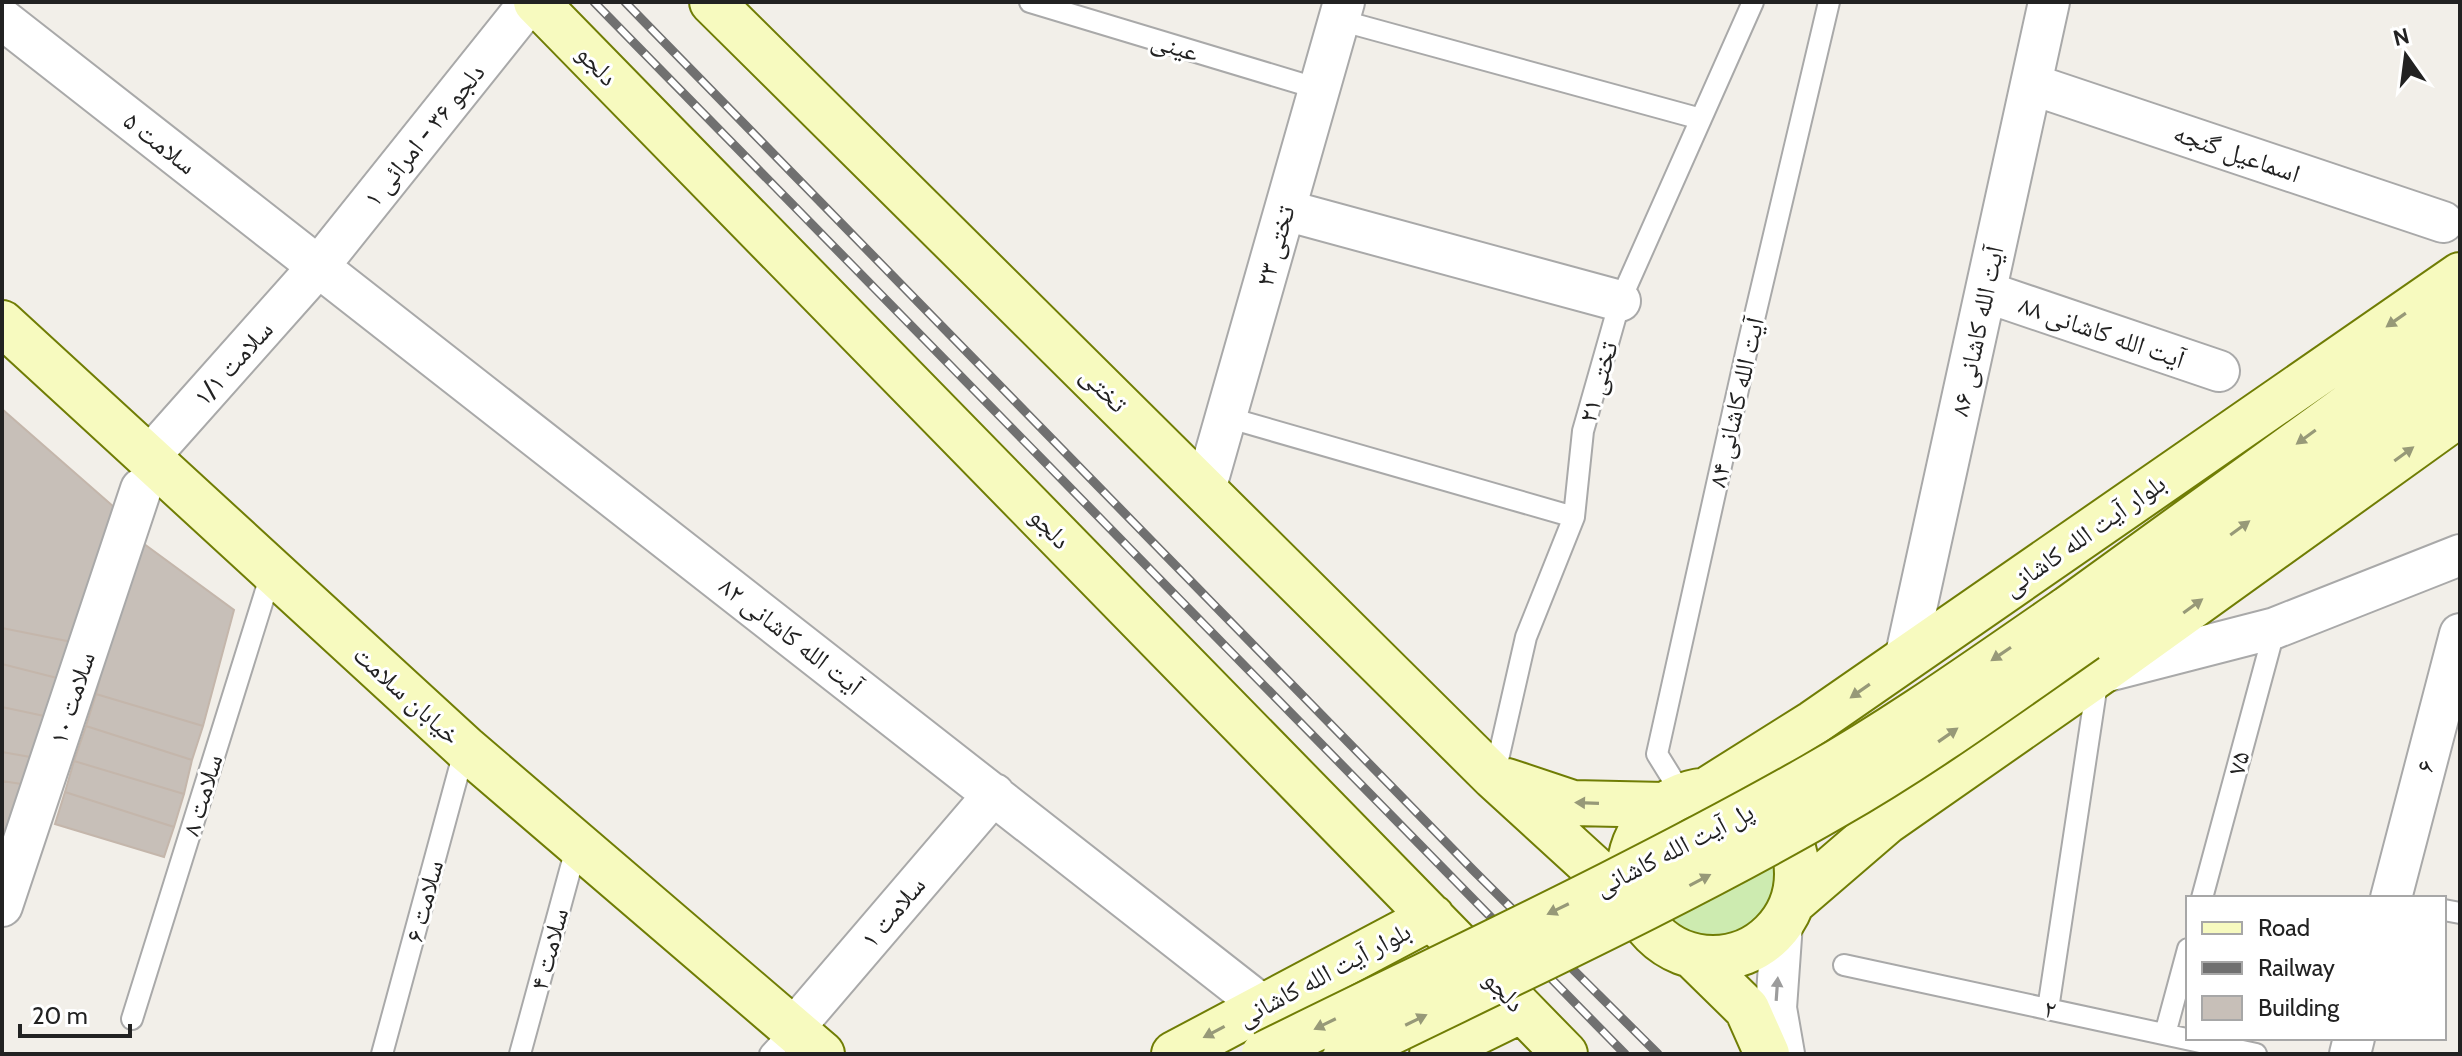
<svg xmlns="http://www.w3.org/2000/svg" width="2462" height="1056" font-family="Cabin,'Noto Naskh Arabic',sans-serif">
	<rect width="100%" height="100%" fill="#f2efe9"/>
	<path fill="#cdebb0" d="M1712,806L1779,858C1780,866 1782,874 1780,882C1774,918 1741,945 1704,940C1689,938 1678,929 1666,921L1655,841C1673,818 1683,812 1712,806Z"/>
	<path fill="#c7bfb8" stroke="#c4b6ab" stroke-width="2" d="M2,409L114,507L72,642L2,628Z
		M136,538L234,610L203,726L96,694Z
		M2,628L72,642L61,679L2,664Z
		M2,664L61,679L49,717L2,707Z
		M96,694L203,726L192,760L86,726Z
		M2,707L49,717L36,758L2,752Z
		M86,726L192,760L184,794L74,761Z
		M2,752L36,758L28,785L2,781Z
		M74,761L184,794L174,827L65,792Z
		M2,781L28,785L13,831L2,829Z
		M65,792L174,827L164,857L55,824Z"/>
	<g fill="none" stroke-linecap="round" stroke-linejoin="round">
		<g stroke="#a9a9a9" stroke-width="24">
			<path id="lane" d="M1030,2L1319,89
				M1339,20L1701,119
				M1226,417L1574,517
				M1494,777L1526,637L1574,517L1583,431L1620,301L1753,2
				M1683,796L1657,754L1747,349L1829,2
				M2202,898L2275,628
				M2444,910L2460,913
				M1844,965L2256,1054
				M2048,1009L2098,677
				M132,1019L272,571
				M2165,1034L2188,949
				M382,1054L465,748
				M520,1054L577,845
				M770,1054L792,1030"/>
		</g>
		<g stroke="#a9a9a9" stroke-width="44">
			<path id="street" d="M2,19L1263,1006
				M2031,84L2443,222
				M1285,210L1620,301
				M1986,292L2219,371
				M148,458L318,267L530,2
				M1205,490L1344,2
				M1905,659L2049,2
				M2104,672L2275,628L2460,555
				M2391,898L2460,634
				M2,906L141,489
				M1782,923L1776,1008L1784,1054
				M792,1030L994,794
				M2350,1054L2354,1038"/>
		</g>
		<g stroke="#707d05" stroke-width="48">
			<path id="secondary" d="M536,2L1565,1054
				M712,2L1494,777L1634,905
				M2,323L465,748L822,1054
				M2066,610L2460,325
				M2086,639L2460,370
				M1507,781L1573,803L1665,805
				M1629 874a84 84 0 1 1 168 0a84 84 0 1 1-168 0Z
				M1705,791L1813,723L2460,275
				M1793,902L1886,822L2098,674L2460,414
				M1693,956L1747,1009L1767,1054
				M1174,1054L1432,917
				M1432,1054L1522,1010"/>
		</g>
		<use href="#lane" stroke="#fff" stroke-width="20"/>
		<use href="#street" stroke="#fff" stroke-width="40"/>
		<use href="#secondary" stroke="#f7fabf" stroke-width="44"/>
		<g stroke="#707070" stroke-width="9">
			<path id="rail" d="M594,2L1625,1054
				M625,2L1473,870L1658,1054"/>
		</g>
		<use href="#rail" stroke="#fff" stroke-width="6" stroke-dasharray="18" stroke-linecap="butt"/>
		<g stroke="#707d05" stroke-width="48" stroke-linecap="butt">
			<path id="secondary-bridge" d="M1264,1054C1448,963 1635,877 1813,776C1901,726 1983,667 2066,610
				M1346,1054C1509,974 1675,898 1833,807C1921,757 2003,697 2086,639"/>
		</g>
		<use href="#secondary-bridge" stroke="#f7fabf" stroke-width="44"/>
	</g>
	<defs><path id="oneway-solid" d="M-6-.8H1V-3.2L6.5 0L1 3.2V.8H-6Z" transform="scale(2)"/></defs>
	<g fill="#979978">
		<use href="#oneway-solid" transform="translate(2396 320) rotate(145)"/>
		<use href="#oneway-solid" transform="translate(2306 437) rotate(144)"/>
		<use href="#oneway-solid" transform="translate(2404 454) rotate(-36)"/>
		<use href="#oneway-solid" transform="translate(2240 528) rotate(-36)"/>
		<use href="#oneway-solid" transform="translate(2193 606) rotate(-36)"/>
		<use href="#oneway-solid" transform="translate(2001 654) rotate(146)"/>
		<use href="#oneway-solid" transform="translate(1860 691) rotate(145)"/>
		<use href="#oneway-solid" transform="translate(1948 735) rotate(-35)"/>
		<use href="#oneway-solid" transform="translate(1587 803) rotate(-178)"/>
		<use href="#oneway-solid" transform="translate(1700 880) rotate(-28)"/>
		<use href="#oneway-solid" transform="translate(1558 909) rotate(154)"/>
		<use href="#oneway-solid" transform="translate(1416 1020) rotate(-26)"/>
		<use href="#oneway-solid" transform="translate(1325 1024) rotate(154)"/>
		<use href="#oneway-solid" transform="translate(1214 1032) rotate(152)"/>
	</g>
	<use fill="#9c9c9c" href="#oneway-solid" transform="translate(1777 989) rotate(-86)"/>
	<g text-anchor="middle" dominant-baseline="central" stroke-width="6" stroke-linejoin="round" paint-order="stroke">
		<g font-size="26" fill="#222" stroke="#fff">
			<text transform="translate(1175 46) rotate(17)">عینی</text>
			<text transform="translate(597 65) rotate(46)">دلجو</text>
			<text transform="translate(424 135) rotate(-51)">دلجو ۳۶ - امرائی ۱</text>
			<text transform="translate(160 143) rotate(38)">سلامت ۵</text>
			<text transform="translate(2237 153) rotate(19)">اسماعیل گنجه</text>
			<text transform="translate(1275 246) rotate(-74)">تختی ۲۳</text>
			<text transform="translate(1977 331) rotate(-78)">آیت الله کاشانی ۸۶</text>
			<text transform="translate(2102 332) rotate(19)">آیت الله کاشانی ۸۸</text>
			<text transform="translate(233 363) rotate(-48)">سلامت ۱/۱</text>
			<text transform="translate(1598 382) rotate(-74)">تختی ۲۱</text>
			<text transform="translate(1104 389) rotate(45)">تختی</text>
			<text transform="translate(1736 402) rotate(-77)">آیت الله کاشانی ۸۴</text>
			<text transform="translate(1050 528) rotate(46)">دلجو</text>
			<text transform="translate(2084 535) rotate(-35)">بلوار آیت الله کاشانی</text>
			<text transform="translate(791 636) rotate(38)">آیت الله کاشانی ۸۲</text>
			<text transform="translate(407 695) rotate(42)">خیابان سلامت</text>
			<text transform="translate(72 698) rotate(-72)">سلامت ۱۰</text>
			<text transform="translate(2238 763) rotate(-75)">۷۵</text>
			<text transform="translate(2425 766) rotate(-75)">۶</text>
			<text transform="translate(202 795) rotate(-73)">سلامت ۸</text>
			<text transform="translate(1674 849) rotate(-27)">پل آیت الله کاشانی</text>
			<text transform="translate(424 901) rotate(-75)">سلامت ۶</text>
			<text transform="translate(893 912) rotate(-50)">سلامت ۱</text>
			<text transform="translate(549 949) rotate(-75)">سلامت ۴</text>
			<text transform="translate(1324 974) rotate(-28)">بلوار آیت الله کاشانی</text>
			<text transform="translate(1504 991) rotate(46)">دلجو</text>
			<text transform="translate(2050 1009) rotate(12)">۲</text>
		</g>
	</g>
	<rect width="2462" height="1056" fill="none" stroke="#222222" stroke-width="8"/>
	<rect x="2186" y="896" width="260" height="144" fill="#ffffff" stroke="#a7a7a7" stroke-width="2"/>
	<rect x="2202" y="922" width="40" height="12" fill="#f7fabf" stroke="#a7a7a7" stroke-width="2"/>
	<text x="2258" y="936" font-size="24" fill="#222222">Road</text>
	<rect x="2202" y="962" width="40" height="12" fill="#707070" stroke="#a7a7a7" stroke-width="2"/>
	<text x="2258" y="976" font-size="24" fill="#222222">Railway</text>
	<rect x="2202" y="996" width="40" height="24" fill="#c7bfb8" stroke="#a7a7a7" stroke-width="2"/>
	<text x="2258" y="1016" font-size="24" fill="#222222">Building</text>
	<g transform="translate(2406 56) rotate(346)" stroke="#ffffff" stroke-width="6" paint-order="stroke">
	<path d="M0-6L14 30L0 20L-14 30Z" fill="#222222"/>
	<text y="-12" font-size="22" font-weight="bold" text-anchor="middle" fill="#222222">N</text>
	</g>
	<path d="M20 1024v12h110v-12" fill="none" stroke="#222222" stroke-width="4"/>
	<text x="32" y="1024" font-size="24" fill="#222222" stroke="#ffffff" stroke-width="6" paint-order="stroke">20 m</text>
</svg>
